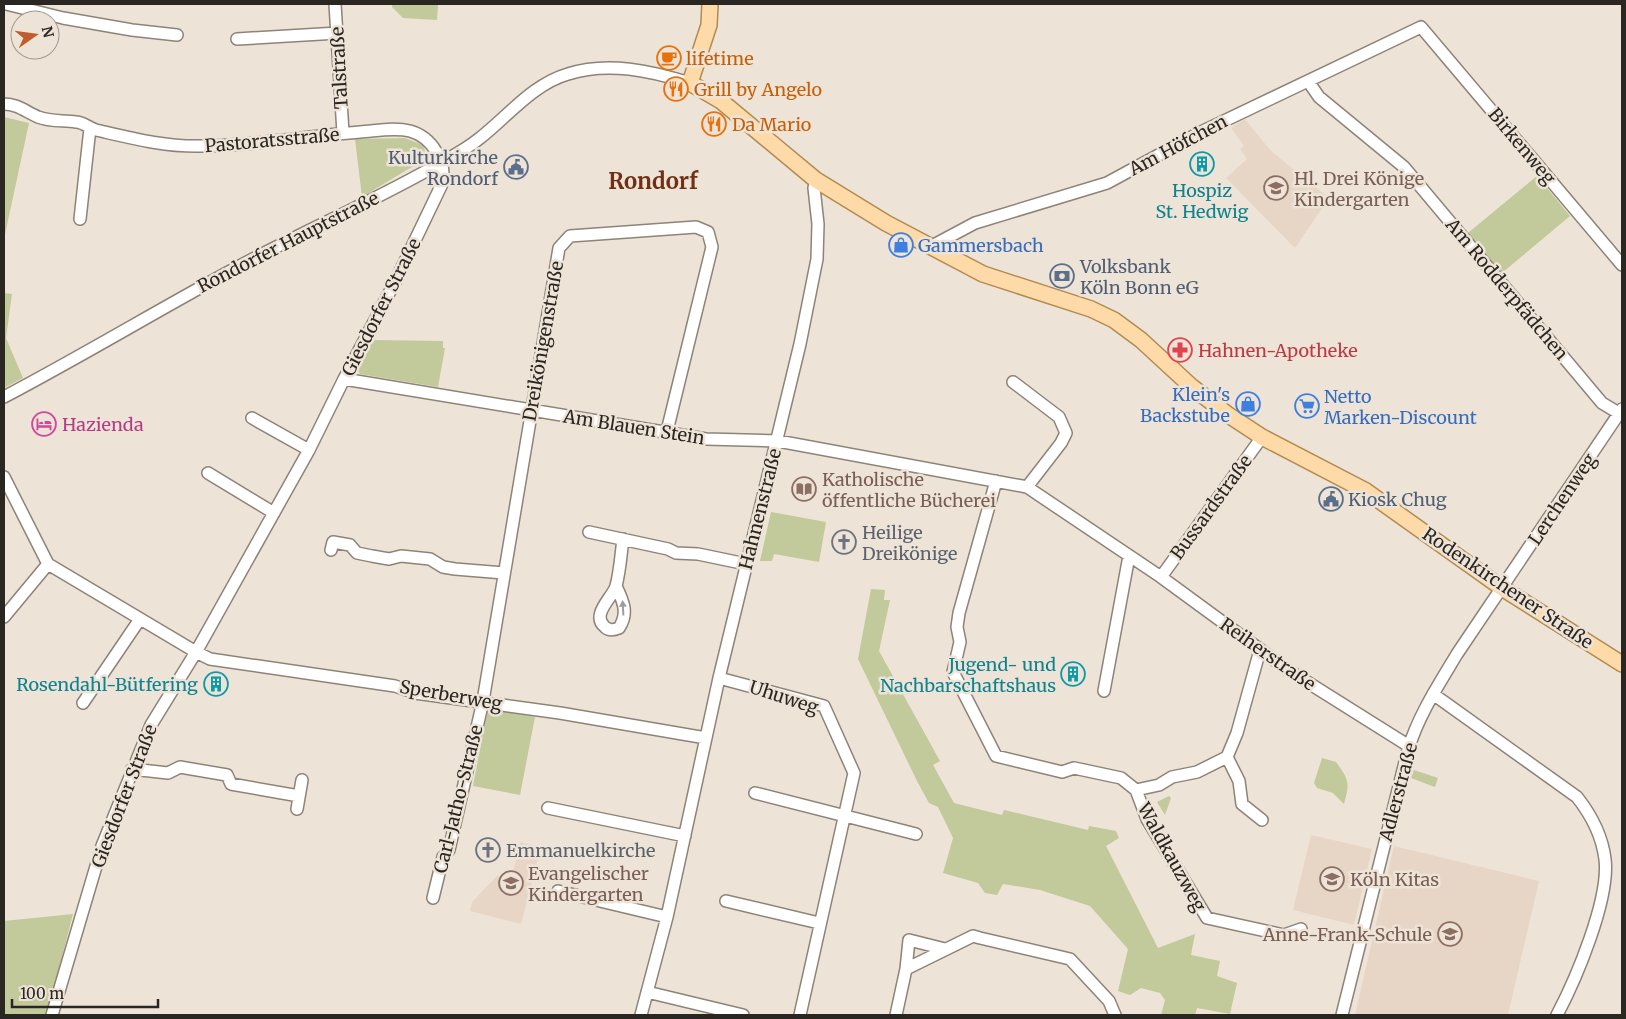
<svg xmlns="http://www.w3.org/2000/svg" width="1626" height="1019" font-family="Merriweather,serif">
	<rect width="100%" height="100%" fill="#eee3d7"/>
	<path fill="#e7d6c5" d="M1245,119L1271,151L1329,198L1295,248L1226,178L1247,159L1240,149L1244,146L1231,128Z
		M1311,835L1372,849L1354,925L1293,910Z
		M520,842L541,847L521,924L470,911L472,902L498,875L503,880L506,876L512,877Z
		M1394,846L1539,881L1508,1015H1355Z"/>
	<path fill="#c2c99a" d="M392,4H438L437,20L403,18L392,7Z
		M4,117L29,123L4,239Z
		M405,138L423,145L426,154L425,159L362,197L355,139Z
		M1537,176L1570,216L1502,273L1468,233Z
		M4,293L12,294L6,338L23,378L4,388Z
		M373,340L443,341V348H445L438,387L360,374L357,369Z
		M771,512L826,522L819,562L774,554L772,561H760Z
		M871,589L885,590L884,600H890L879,651L940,761L933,765L954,803L1002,815L1004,810L1088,830L1089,826L1116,831L1119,838L1106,846L1158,948L1195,934L1191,955L1220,961L1217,976L1237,983L1230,1014L1197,1008L1195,1015H1161L1165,1000L1160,993L1141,988L1130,995L1118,991L1128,949L1090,906L1040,890L1003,884L997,895L985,893L978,883L943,873L953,838L938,807L929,803L917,781L858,659Z
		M488,708L535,717L520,795L473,786Z
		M1322,758L1336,762C1349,780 1350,782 1344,804L1333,793L1317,788L1314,783Z
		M1414,770L1438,778L1435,787L1411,778Z
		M1169,796L1171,798L1165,815L1157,802Z
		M73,914L47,1015H4V921Z"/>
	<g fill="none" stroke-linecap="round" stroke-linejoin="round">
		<g stroke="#8d8378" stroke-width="14">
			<path id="minor" d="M6,4L63,18L132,30L177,35
				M335,4L343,133
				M237,39L338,33
				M1308,81L1319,97L1404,167L1602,403L1622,415
				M4,104C18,104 26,112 38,117C51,122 63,120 76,122C83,122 89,128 96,130C131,138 165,147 201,146C254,146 308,136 360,132C376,131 394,127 410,131C432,137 447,162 442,184L396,280L344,379L309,450L196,652L151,725L102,846L52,1015
				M80,219L90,128
				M930,247L975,223L1107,183L1201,132L1421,27L1622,265
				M344,379L706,439L778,441L1027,487L1161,577L1288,670L1409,746
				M1013,382L1059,417L1066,433L1061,443L1027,487
				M4,397C82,356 158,310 236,268C304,231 377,200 444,161C457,154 469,147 480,138C508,116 533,84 568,74C608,61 651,71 690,83
				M252,418L309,450
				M208,473L274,513
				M4,477L48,564L196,652L210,659L395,686L415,693L560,713L706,738
				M996,481L959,613L957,627L960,642L953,672L996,756L1062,772L1074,768L1121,778L1136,790L1147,819L1207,918L1284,935L1301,929
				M589,532L668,549L676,553L698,554L746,564
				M331,550L333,542L350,545L357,553L372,556L389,559L401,556L430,559L443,567L455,569L504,573
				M1161,577L1262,437
				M616,586C623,601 629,613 619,628C614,630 609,631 605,627C590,615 613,597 616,586C620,571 621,554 623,539
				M4,617L48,564
				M719,678L824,706L854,773L800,1015
				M1104,691L1129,556
				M1433,694L1577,797C1592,816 1602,835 1605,859C1610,899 1576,979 1557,1015
				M83,703L140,619
				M1227,757L1239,781L1242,804L1262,820
				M132,769L168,773L180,767L227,775L231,784L299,796
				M1136,790L1159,785L1172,777L1197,772L1227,757L1237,733L1260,650
				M755,793L916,834
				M548,808L685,836
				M297,809L302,780
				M558,891L667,917
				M433,898L443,857L449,850L483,701L559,248L570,236L696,227L708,232L712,247L667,431
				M726,901L819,923
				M906,969L973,936L980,938L1070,959L1109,1001L1115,1015
				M647,992L743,1015
				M641,1015L667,917L719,678L800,344L817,259L818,224L814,188L816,180
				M896,1015L906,969L909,940L945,949
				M1342,1015L1408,750C1418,716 1439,684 1457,654L1622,409"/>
		</g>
		<g stroke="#b28b53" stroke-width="18">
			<path id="major" d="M710,4L709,25L690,83L721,101L816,180L886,223L983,274L1091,309L1114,320L1141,340L1192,387L1227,414L1262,437L1366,491L1502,588L1622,664"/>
		</g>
		<use href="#minor" stroke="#fff" stroke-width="11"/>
		<use href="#major" stroke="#fddaa7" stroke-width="15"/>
	</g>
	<defs><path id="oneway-solid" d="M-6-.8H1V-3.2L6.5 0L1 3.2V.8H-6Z" transform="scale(1.25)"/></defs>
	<use fill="#9f9d9c" href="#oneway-solid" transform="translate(623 608) rotate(-93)"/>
	<defs>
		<g id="cafe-ring" transform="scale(1.25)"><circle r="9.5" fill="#eee3d7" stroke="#e8710a" stroke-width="1.5"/><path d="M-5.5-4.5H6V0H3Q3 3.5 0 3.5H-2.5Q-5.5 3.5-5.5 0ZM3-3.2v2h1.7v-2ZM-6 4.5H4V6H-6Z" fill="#e8710a"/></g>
		<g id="restaurant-ring" transform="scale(1.25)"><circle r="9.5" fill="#eee3d7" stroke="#e8710a" stroke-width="1.5"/><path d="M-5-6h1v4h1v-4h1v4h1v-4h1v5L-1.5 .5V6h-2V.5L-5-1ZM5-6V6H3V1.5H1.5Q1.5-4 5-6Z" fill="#e8710a"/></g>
		<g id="building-ring" transform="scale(1.25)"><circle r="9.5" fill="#eee3d7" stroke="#0f9aa8" stroke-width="1.5"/><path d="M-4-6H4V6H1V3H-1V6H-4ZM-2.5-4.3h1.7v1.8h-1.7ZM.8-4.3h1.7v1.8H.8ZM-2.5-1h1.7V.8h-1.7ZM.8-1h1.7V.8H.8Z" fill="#0f9aa8"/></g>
		<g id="civic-ring" transform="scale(1.25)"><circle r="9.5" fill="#eee3d7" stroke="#5c6f8a" stroke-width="1.5"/><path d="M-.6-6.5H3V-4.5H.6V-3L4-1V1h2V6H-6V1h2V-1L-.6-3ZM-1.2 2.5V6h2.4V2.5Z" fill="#5c6f8a"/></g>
		<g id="school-ring" transform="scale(1.25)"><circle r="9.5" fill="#eee3d7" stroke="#8d6e63" stroke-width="1.5"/><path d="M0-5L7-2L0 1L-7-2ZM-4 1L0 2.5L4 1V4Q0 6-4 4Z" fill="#8d6e63"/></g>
		<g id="shop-ring" transform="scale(1.25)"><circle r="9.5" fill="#eee3d7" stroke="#3f7fe0" stroke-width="1.5"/><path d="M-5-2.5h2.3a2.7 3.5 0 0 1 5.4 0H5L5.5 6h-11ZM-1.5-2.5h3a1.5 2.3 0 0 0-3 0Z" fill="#3f7fe0"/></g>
		<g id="bank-ring" transform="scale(1.25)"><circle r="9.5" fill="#eee3d7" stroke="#5c6f8a" stroke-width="1.5"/><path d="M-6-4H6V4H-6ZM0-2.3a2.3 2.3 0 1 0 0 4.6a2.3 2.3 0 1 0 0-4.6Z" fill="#5c6f8a"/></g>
		<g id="pharmacy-ring" transform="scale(1.25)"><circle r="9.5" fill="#eee3d7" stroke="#e0444e" stroke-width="1.5"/><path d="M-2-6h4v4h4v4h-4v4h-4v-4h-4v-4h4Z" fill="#e0444e"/></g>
		<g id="supermarket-ring" transform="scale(1.25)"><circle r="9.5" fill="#eee3d7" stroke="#3f7fe0" stroke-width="1.5"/><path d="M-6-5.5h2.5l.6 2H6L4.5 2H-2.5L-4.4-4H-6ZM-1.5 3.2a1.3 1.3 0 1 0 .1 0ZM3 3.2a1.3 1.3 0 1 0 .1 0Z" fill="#3f7fe0"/></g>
		<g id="hotel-ring" transform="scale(1.25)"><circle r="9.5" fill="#eee3d7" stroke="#d1479c" stroke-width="1.5"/><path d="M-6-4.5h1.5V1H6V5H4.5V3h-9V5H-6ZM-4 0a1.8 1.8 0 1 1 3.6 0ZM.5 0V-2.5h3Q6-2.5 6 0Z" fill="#d1479c"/></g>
		<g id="library-ring" transform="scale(1.25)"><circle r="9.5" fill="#eee3d7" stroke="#8d6e63" stroke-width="1.5"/><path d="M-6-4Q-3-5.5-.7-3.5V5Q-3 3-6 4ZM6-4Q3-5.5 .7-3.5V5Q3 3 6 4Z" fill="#8d6e63"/></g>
		<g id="church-ring" transform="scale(1.25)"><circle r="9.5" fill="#eee3d7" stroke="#6b7280" stroke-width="1.5"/><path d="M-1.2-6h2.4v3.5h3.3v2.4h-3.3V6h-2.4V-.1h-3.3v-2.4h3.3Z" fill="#6b7280"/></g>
	</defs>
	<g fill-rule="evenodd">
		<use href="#cafe-ring" x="669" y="58"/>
		<use href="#restaurant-ring" x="676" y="89"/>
		<use href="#restaurant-ring" x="714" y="124"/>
		<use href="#building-ring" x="1202" y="164"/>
		<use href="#civic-ring" x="516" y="167"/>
		<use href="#school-ring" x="1276" y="188"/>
		<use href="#shop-ring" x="901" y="245"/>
		<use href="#bank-ring" x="1062" y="276"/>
		<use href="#pharmacy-ring" x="1180" y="350"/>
		<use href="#shop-ring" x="1248" y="404"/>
		<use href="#supermarket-ring" x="1307" y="406"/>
		<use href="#hotel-ring" x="44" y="424"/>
		<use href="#library-ring" x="804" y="489"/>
		<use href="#civic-ring" x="1331" y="499"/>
		<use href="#church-ring" x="844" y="542"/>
		<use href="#building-ring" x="1073" y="674"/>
		<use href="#building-ring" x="216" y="684"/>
		<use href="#church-ring" x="488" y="850"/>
		<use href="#school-ring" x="1332" y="879"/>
		<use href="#school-ring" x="511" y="883"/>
		<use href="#school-ring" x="1450" y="934"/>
	</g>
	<g text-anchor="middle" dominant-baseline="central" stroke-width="5" stroke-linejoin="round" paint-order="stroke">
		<g font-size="18" fill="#c56008" stroke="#eee3d7" text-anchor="start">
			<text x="686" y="58">lifetime</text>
			<text x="694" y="89">Grill by Angelo</text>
			<text x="732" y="124">Da Mario</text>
		</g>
		<g font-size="18" fill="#2a2622" stroke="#eee3d7">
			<text transform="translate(339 68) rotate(-93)">Talstraße</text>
			<text transform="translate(272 140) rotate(-5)">Pastoratsstraße</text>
			<text transform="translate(1178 145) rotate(-28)">Am Höfchen</text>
			<text transform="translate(1522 146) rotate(50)">Birkenweg</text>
			<text transform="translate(288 242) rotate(-27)">Rondorfer Hauptstraße</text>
			<text transform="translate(1507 289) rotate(50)">Am Rodderpfädchen</text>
			<text transform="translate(381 307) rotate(-63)">Giesdorfer Straße</text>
			<text transform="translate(543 341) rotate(-80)">Dreikönigenstraße</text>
			<text transform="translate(634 427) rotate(9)">Am Blauen Stein</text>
			<text transform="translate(1562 499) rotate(-56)">Lerchenweg</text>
			<text transform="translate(1211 507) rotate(-54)">Bussardstraße</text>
			<text transform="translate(760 509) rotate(-76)">Hahnenstraße</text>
			<text transform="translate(1508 588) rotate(34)">Rodenkirchener Straße</text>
			<text transform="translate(1268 654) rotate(35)">Reiherstraße</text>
			<text transform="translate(451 695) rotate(10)">Sperberweg</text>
			<text transform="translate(784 697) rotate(18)">Uhuweg</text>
			<text transform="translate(1398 792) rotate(-75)">Adlerstraße</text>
			<text transform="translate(124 796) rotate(-69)">Giesdorfer Straße</text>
			<text transform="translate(458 799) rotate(-76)">Carl-Jatho-Straße</text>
			<text transform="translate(1172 857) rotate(61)">Waldkauzweg</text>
		</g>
		<g font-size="18" fill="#4e5e75" stroke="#eee3d7" text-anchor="start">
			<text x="498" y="157" text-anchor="end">Kulturkirche<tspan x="498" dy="21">Rondorf</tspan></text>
			<text x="1080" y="266">Volksbank<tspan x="1080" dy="21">Köln Bonn eG</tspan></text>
			<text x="1348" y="499">Kiosk Chug</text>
		</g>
		<g font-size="18" fill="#785e54" stroke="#eee3d7" text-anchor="start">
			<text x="1294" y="178">Hl. Drei Könige<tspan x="1294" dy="21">Kindergarten</tspan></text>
			<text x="822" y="479">Katholische<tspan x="822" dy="21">öffentliche Bücherei</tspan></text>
			<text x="528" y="873">Evangelischer<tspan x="528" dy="21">Kindergarten</tspan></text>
			<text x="1350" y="879">Köln Kitas</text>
			<text x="1432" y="934" text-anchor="end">Anne-Frank-Schule</text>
		</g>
		<g font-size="18" fill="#0d838f" stroke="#eee3d7" text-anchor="end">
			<text x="1202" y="190" text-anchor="middle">Hospiz<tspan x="1202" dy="21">St. Hedwig</tspan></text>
			<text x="1056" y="664">Jugend- und<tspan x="1056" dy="21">Nachbarschaftshaus</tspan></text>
			<text x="198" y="684">Rosendahl-Bütfering</text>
		</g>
		<g font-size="18" fill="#366cbe" stroke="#eee3d7" text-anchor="start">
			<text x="918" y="245">Gammersbach</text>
			<text x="1230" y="394" text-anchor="end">Klein's<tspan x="1230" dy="21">Backstube</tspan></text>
			<text x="1324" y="396">Netto<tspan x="1324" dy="21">Marken-Discount</tspan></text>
		</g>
		<g font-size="18" fill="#be3a42" stroke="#eee3d7" text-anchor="start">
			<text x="1198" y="350">Hahnen-Apotheke</text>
		</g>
		<g font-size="18" fill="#b23c85" stroke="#eee3d7" text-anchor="start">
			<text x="62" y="424">Hazienda</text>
		</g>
		<g font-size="18" fill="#5b616d" stroke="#eee3d7" text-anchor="start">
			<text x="862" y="532">Heilige<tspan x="862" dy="21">Dreikönige</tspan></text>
			<text x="506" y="850">Emmanuelkirche</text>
		</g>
		<g font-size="22" font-weight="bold" fill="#703013" stroke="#eee3d7">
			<text x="653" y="181">Rondorf</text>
		</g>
	</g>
	<rect width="1626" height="1019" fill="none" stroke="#2a2622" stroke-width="10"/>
	<g transform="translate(35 35) rotate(76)"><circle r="24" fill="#eee3d7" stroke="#a0978f"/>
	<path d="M0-4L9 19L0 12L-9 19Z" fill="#c25c2f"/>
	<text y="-8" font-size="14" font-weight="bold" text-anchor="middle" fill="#2a2622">N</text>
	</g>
	<path d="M12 999v8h146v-8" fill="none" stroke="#2a2622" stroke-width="2.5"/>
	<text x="20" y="999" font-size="15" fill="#2a2622" stroke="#eee3d7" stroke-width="4" paint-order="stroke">100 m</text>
</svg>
